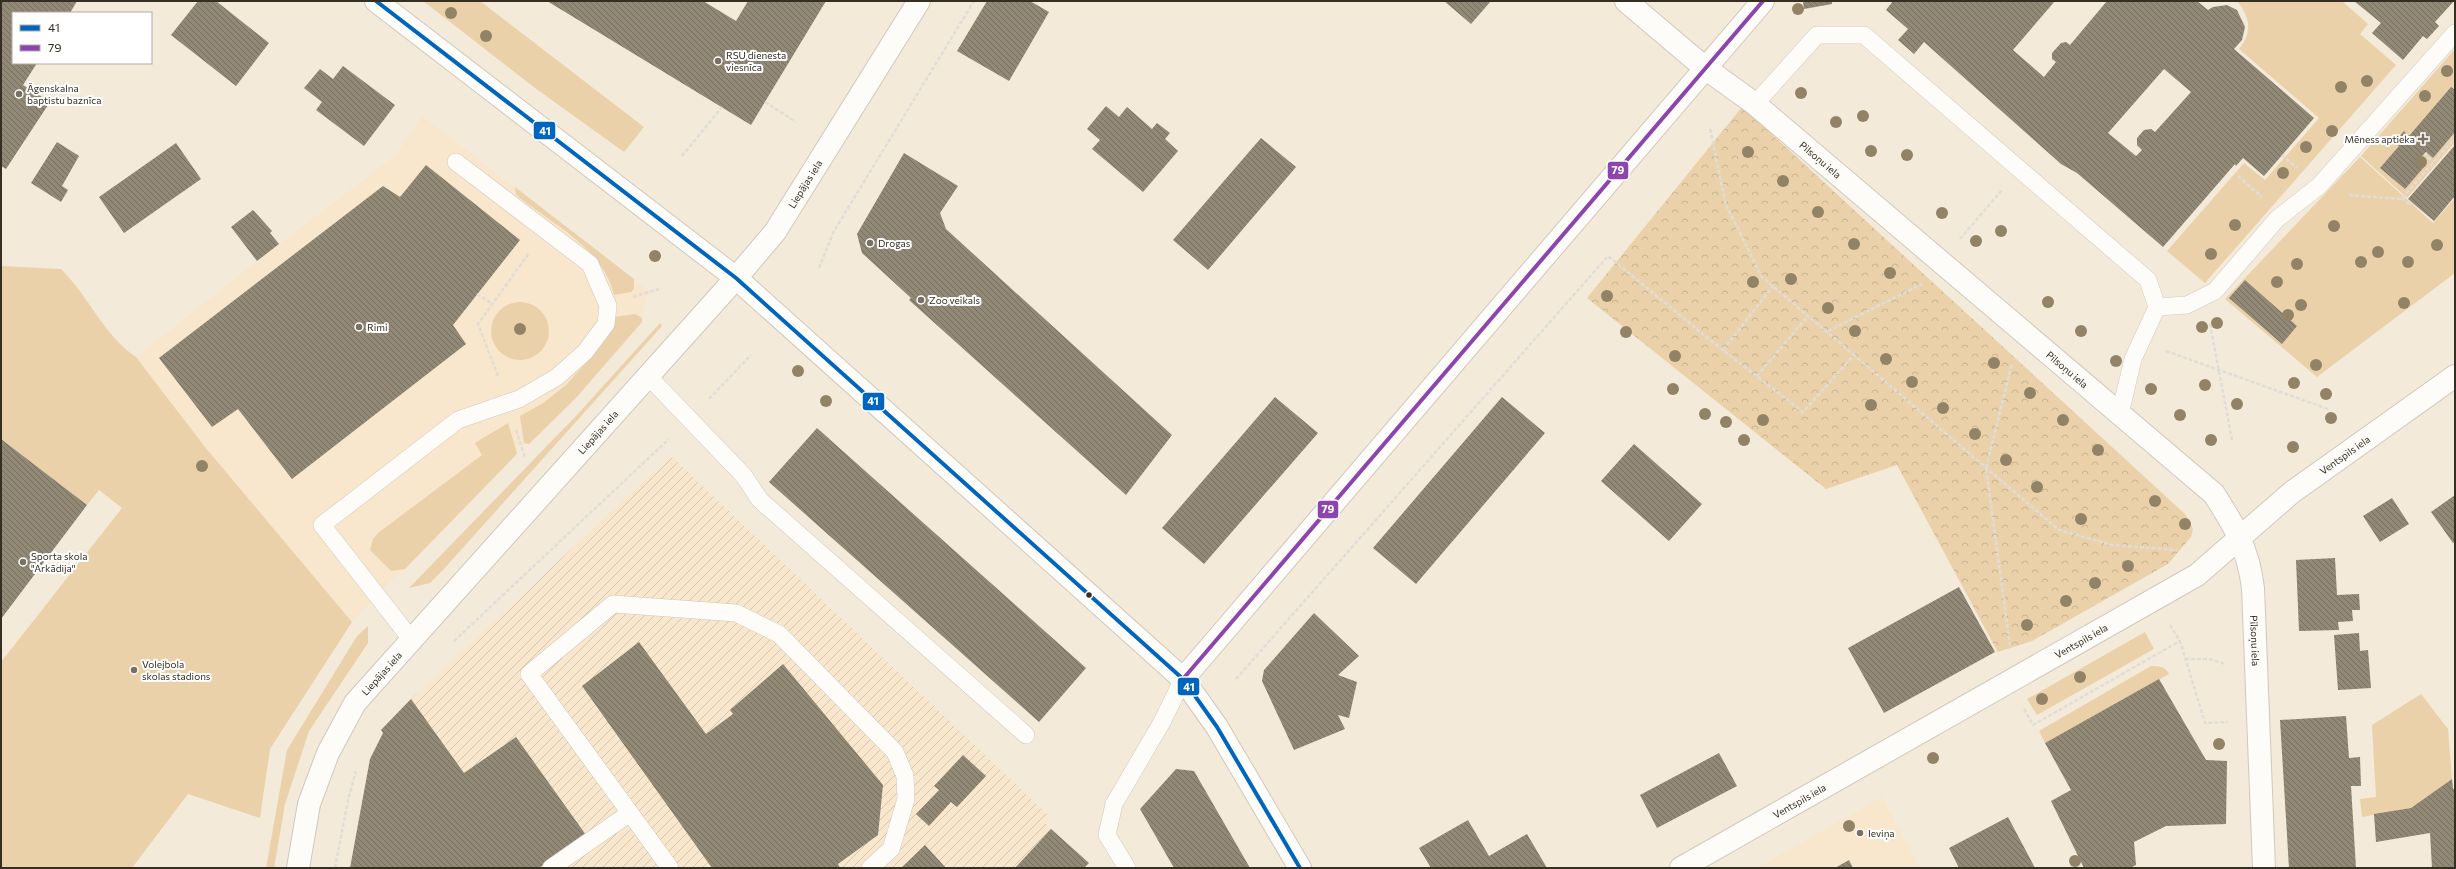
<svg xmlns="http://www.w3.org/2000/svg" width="2456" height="869" font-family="Commissioner,sans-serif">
	<defs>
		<pattern id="industrial-furrows" width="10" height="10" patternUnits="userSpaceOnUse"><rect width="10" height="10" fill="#f8e7cc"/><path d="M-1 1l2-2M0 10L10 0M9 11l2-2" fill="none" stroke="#d5c6af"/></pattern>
		<pattern id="park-crowns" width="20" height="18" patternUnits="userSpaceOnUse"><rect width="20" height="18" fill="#ead1a9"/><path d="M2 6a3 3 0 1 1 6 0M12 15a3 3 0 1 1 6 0" fill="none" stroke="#c9b491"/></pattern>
		<pattern id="building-back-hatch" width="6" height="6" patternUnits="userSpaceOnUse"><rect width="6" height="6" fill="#918876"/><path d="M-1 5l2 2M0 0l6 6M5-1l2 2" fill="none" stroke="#777060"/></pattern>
	</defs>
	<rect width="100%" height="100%" fill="#f4eada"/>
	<path fill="#f8e7cc" d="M422,116L649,291L640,321L352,622L271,532L136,357L257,261L383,165L397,154Z
		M1882,797L1920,868H1757Z"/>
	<path fill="url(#industrial-furrows)" d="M671,456L1050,817L1045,823L1089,863L1084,868H350L370,759L383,733L381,730L411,699Z"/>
	<path fill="#ead1a9" d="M423,1H480L644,127L624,152L535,88Z
		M2237,1H2342L2368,24L2360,34L2396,65L2205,283L2167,251L2244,163L2265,180L2319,118L2239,49C2253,32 2250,17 2237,1Z
		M2455,49V142L2407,198L2361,156Z
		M2360,157L2433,223L2455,198V273L2317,377L2225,299Z
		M515,187L634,279V289L631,292L614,295C604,250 555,225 521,199L516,194Z
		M1,266L61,269C88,295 104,336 136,357L205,447L352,622L270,749L260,818L188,794L132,868H1V662L122,508L99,490L87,505L1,439Z
		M491 331a29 29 0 1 1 58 0a29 29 0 1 1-58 0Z
		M635,314L642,318V322L576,398L529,444L524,443L520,416L543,403L566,385L600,347L607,338L614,317Z
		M660,323L662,326L443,570L430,583L409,588L576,416Z
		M508,423L517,453L515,456L405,569L391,571L370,550L373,539L378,533L482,455L475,443Z
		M368,626V643L309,731L285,804L274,868H266L287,750L357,636Z
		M2145,632L2154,649L2037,715L2027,699Z
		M2151,666C2159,666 2165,666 2169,674L2045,743L2039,731Z
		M2421,694L2448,729L2452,779L2411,808L2362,817L2360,799L2376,797L2372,725Z"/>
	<path fill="url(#park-crowns)" d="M1742,107L2185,514L2193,529L2191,537L2168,564L2032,641L1998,652L2002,660L1897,465L1826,489L1587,298Z"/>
	<path fill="url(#building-back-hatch)" fill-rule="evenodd" d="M1,1H77L70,13H13V63H37L23,85L50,102L6,169L1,166Z
		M198,1H216L269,43L236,86L171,35Z
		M547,1H703L736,21L748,1H826L751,125Z
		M987,1H1030L1049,12L1009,81L957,51Z
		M1444,1H1491L1471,24Z
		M1803,1H1832V4L1804,9Z
		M1893,1H2055L2013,50L2044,77L2056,62L2052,59V53L2061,43L2066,42L2070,45L2107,1H2197L2208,10L2213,7L2227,5L2237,10L2245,27L2242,40L2234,49L2314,118L2264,176L2243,158L2236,166L2235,164L2163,247L2077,173L2061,164L1924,42L1914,54L1898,40L1908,29L1886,10ZM2164,69L2191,92L2155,132L2151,129L2144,130L2137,138V145L2142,150L2136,156L2108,133Z
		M2354,1H2454L2435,22L2439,26L2427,39L2423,36L2403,60L2372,33L2381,23Z
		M343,66L395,105L364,146L316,110L322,102L304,88L320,69L333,79Z
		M2451,87L2455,90V132L2433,158L2426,152L2417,161L2424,167L2405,189L2380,168L2399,146L2394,143L2404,131L2409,136Z
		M1106,106L1119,117L1127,107L1152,129L1157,123L1170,133L1165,139L1178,151L1143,192L1092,149L1100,140L1087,129Z
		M1261,138L1296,167L1208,270L1173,240Z
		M57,142L79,156L62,186L68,190L61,202L31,183Z
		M176,143L201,179L124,233L99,197Z
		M2455,145V196L2434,221L2408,199Z
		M904,153L958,186L940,213L946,229L1172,435L1126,495L909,300L911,298L862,253L857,234Z
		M426,165L520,240L453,325L466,344L292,479L238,409L212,427L159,358L383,186L400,197Z
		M253,210L272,231L270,233L279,244L257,261L231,227Z
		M2245,280L2297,326L2282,344L2229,298Z
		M1275,397L1318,433L1204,564L1162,528Z
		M1502,397L1545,433L1416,584L1373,548Z
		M817,428L1086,668L1039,722L769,482Z
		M1,439L87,505L1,619Z
		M1634,444L1702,504L1669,541L1601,481Z
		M2455,495V541L2453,543L2431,512Z
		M2392,498L2409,524L2380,542L2363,516Z
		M2335,558L2337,595L2359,594L2360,610H2352L2353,621L2338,622L2339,630L2299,631L2296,560Z
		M1959,587L1995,652L1884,713L1848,648Z
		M1314,613L1359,656L1338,675L1357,682L1349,718L1338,715L1345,729L1294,750L1262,681L1264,670Z
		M2359,633L2360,651L2368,650L2371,688L2338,690L2334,635Z
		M639,642L706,734L733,714L730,710L783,664L883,785L878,835L838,864L840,868H712L582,686Z
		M2159,679L2206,760L2227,761L2226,824L2166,826L2134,842L2136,865L2130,868H2084L2051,801L2071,790L2045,743Z
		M411,699L464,773L516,737L586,835L539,868H350L370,759L383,733L381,730Z
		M2346,716L2349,758L2360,757L2361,786H2351L2356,868H2289L2280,720Z
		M1719,753L1737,786L1657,828L1640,795Z
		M963,755L986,776L957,807L951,802L929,826L916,814L939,790L934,786Z
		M1176,769L1194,771L1250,868H1174L1140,809Z
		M2452,779L2453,789L2455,788V868H2432L2430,833L2376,842L2374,814L2411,808Z
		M2008,817L2035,868H1959L1949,848Z
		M1468,820L1489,856L1527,834L1547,868H1431L1419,848Z
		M1051,829L1089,863L1084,868H1015Z
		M925,845L946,868H901Z
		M1849,860L1853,868H1835Z"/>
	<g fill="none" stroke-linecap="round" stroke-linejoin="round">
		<g stroke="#d0c8bc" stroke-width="18">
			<path id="lane" d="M1755,104L1817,35H1864L2148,280L2157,307L2133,359L2120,414
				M2157,307L2187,305L2215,291L2277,219L2319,186L2455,33
				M649,377L744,476L760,500L1026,735
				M411,639L322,525L458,420L519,399L557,377L585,352L606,324L608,306L590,264L456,162
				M551,868L630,813
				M670,868L529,674L613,604L736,613L779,634L895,752L905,776L906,799L891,849L870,868
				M1127,868L1107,835L1114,804L1162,722L1183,679"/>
		</g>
		<g stroke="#d0c8bc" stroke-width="24">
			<g id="street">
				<path id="s1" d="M1626,1L1705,68L1755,104L2214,494C2235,527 2248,548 2253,588L2264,868"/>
				<path d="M1183,679L1763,1"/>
				<path id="s2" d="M298,868L309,804L328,753L355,703L736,278"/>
				<path id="s3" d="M1681,868L2197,575L2291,493L2455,376"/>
			</g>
		</g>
		<g stroke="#d0c8bc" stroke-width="24">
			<g id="secondary">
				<path d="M376,1L736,278L1183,679L1217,727L1300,868"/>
				<path id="s4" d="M736,278L775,232L919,1"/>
			</g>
		</g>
		<path stroke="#e0ddd8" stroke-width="2.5" stroke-dasharray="4 2" stroke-linecap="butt" d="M765,102L796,122
			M1710,129L1726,205L1762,277L1854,355
			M2427,153L2425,155L2433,162
			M2282,155L2297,168
			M682,156L722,107
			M2238,176L2262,197
			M2349,195L2401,199L2455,138
			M2402,198L2410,205L2412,203
			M1960,239L2002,190
			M819,268L834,231L974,1
			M477,294L493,304
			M633,297L659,289
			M2210,324L2232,440
			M1828,331L1922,284
			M1723,350L1773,286
			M2166,351L2328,409
			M498,376L478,324L529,253
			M1757,376L1808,316
			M709,399L751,355
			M516,430L525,458
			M2170,625L2180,641L2205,723L2228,722
			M454,641L669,439
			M2010,646L1986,468L2012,364
			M2185,659H2209L2226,664
			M1236,679L1608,256L1710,340L1803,412L1854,355L2059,530L2112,545L2177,550
			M2024,709L2033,725L2180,641
			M335,868L348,800L356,771"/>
		<use href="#lane" stroke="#fdfcf9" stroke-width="17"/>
		<use href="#street" stroke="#fdfcf9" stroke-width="22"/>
		<use href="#secondary" stroke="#fdfcf9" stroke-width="22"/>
		<g stroke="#fff" stroke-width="7">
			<path id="bus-1" d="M376,1L736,278L1183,679L1217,727L1300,868"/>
		</g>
		<g stroke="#fff" stroke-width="7">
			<path id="bus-2" d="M1183,679L1763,1"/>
		</g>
		<use href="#bus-1" stroke="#0065bd" stroke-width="4"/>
		<use href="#bus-2" stroke="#8e44ad" stroke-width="4"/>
	</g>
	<g fill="#938366">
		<circle cx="1798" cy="9" r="6"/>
		<circle cx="451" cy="13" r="6"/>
		<circle cx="486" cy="36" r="6"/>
		<circle cx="2447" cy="71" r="6"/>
		<circle cx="2367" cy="81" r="6"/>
		<circle cx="2341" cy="87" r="6"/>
		<circle cx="1801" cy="93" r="6"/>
		<circle cx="2425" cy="96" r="6"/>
		<circle cx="1863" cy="116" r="6"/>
		<circle cx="1836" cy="122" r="6"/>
		<circle cx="2332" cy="131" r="6"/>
		<circle cx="2306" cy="147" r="6"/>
		<circle cx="1871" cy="151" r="6"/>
		<circle cx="1748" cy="152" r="6"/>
		<circle cx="1907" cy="155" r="6"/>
		<circle cx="2421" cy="162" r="6"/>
		<circle cx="2283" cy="173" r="6"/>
		<circle cx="1783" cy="181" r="6"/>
		<circle cx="1818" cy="212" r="6"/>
		<circle cx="1942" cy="213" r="6"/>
		<circle cx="2235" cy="225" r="6"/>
		<circle cx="2334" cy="226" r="6"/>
		<circle cx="2001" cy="231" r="6"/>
		<circle cx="1976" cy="241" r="6"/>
		<circle cx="1854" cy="244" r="6"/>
		<circle cx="2437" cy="245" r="6"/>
		<circle cx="2378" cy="252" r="6"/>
		<circle cx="2211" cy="254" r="6"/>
		<circle cx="655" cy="256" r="6"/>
		<circle cx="2361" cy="262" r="6"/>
		<circle cx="2408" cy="262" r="6"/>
		<circle cx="2297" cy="264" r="6"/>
		<circle cx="1890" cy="273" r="6"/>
		<circle cx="1791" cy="279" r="6"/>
		<circle cx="1753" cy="282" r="6"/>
		<circle cx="2277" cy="282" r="6"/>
		<circle cx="1607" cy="296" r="6"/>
		<circle cx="2048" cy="302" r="6"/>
		<circle cx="2404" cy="303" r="6"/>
		<circle cx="2301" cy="305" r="6"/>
		<circle cx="1828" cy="308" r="6"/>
		<circle cx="2288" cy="315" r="6"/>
		<circle cx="2217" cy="323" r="6"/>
		<circle cx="2202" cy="327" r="6"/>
		<circle cx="520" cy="329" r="6"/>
		<circle cx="1855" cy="331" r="6"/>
		<circle cx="2081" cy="331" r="6"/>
		<circle cx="1626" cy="332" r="6"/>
		<circle cx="1675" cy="356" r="6"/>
		<circle cx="1886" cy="359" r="6"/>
		<circle cx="2116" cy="361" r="6"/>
		<circle cx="1994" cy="363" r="6"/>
		<circle cx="2316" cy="365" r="6"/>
		<circle cx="798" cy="371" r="6"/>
		<circle cx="1912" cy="382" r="6"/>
		<circle cx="2294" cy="383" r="6"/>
		<circle cx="2205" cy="385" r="6"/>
		<circle cx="1673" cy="389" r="6"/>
		<circle cx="2151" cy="389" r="6"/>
		<circle cx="2030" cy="393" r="6"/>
		<circle cx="2326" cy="394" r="6"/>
		<circle cx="826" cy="401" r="6"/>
		<circle cx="2237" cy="404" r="6"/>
		<circle cx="1871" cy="405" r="6"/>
		<circle cx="1943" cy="408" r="6"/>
		<circle cx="1705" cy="414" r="6"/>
		<circle cx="2180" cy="415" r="6"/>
		<circle cx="2331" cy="418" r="6"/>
		<circle cx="1763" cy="420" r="6"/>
		<circle cx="2063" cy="420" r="6"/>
		<circle cx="1726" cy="422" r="6"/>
		<circle cx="1975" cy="434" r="6"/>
		<circle cx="1744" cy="440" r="6"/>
		<circle cx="2211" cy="440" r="6"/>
		<circle cx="2293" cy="447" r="6"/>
		<circle cx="2098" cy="450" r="6"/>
		<circle cx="2006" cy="460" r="6"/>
		<circle cx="202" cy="466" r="6"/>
		<circle cx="2037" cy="487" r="6"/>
		<circle cx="2155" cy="501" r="6"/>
		<circle cx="2081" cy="519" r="6"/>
		<circle cx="2185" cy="524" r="6"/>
		<circle cx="2128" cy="566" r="6"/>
		<circle cx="2095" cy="583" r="6"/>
		<circle cx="2066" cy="601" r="6"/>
		<circle cx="2027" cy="625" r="6"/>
		<circle cx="2080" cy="677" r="6"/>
		<circle cx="2042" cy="699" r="6"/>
		<circle cx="2219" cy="744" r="6"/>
		<circle cx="1933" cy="758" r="6"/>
		<circle cx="1849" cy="826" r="6"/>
		<circle cx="2075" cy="861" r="6"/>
	</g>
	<g fill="#787063" stroke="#fff" stroke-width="1.5">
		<circle cx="718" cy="61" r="4"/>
		<circle cx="19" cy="94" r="4"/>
		<path d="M2421 133h4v4h4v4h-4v4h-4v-4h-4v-4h4z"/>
		<circle cx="870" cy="243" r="4"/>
		<circle cx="921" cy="300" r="4"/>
		<circle cx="359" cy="327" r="4"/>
		<circle cx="23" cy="562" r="4"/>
		<circle cx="134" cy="670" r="4"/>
		<circle cx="1860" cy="833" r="4"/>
	</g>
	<circle fill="#352e23" stroke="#fff" stroke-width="1.5" cx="1089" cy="595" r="3.5"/>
	<g text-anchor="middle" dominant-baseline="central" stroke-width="4" stroke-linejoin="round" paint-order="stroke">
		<g font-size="10" fill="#352e23" stroke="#fff" text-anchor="start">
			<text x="726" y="55">RSU dienesta<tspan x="726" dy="12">viesnīca</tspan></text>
			<text x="27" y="88">Āgenskalna<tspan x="27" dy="12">baptistu baznīca</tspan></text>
			<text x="2415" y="139" text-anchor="end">Mēness aptieka</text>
			<text x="878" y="243">Drogas</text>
			<text x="929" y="300">Zoo veikals</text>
			<text x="367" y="327">Rimi</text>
			<text x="31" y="556">Sporta skola<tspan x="31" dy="12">"Arkādija"</tspan></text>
			<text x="142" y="664">Volejbola<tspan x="142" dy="12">skolas stadions</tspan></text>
			<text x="1868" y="833">Ieviņa</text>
		</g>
		<g font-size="10" fill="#352e23" stroke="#fff">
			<text stroke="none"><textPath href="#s1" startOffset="251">Pilsoņu iela</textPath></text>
			<text stroke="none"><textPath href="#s4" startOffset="117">Liepājas iela</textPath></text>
			<text stroke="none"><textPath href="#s1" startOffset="575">Pilsoņu iela</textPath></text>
			<text stroke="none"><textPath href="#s2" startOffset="540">Liepājas iela</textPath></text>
			<text stroke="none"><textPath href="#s3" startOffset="784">Ventspils iela</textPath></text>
			<text stroke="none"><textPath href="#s3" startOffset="460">Ventspils iela</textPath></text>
			<text stroke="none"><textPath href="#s1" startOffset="923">Pilsoņu iela</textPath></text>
			<text stroke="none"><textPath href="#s2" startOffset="216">Liepājas iela</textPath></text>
			<text stroke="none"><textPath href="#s3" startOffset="136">Ventspils iela</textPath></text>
		</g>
	</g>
	<g stroke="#fff" stroke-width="1.5">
		<rect x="533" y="121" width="23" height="19" rx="4" fill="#0065bd"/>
		<rect x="1607" y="161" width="22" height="19" rx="4" fill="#8e44ad"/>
		<rect x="862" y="392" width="23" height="19" rx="4" fill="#0065bd"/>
		<rect x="1317" y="500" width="22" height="19" rx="4" fill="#8e44ad"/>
		<rect x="1177" y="677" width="23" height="19" rx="4" fill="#0065bd"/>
	</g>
	<g font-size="11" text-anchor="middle" font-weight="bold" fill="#fff">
		<text x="545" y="135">41</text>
		<text x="1618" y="174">79</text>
		<text x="873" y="405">41</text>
		<text x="1328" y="513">79</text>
		<text x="1189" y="691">41</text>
	</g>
	<rect width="2456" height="869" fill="none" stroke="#352e23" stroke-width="4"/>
	<rect x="12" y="12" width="140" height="52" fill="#ffffff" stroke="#aeaba7"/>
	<rect x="20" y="25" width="20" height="6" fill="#0065bd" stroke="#aeaba7"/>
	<text x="48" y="32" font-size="12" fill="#352e23">41</text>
	<rect x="20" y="45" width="20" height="6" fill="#8e44ad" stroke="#aeaba7"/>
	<text x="48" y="52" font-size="12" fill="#352e23">79</text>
</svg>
